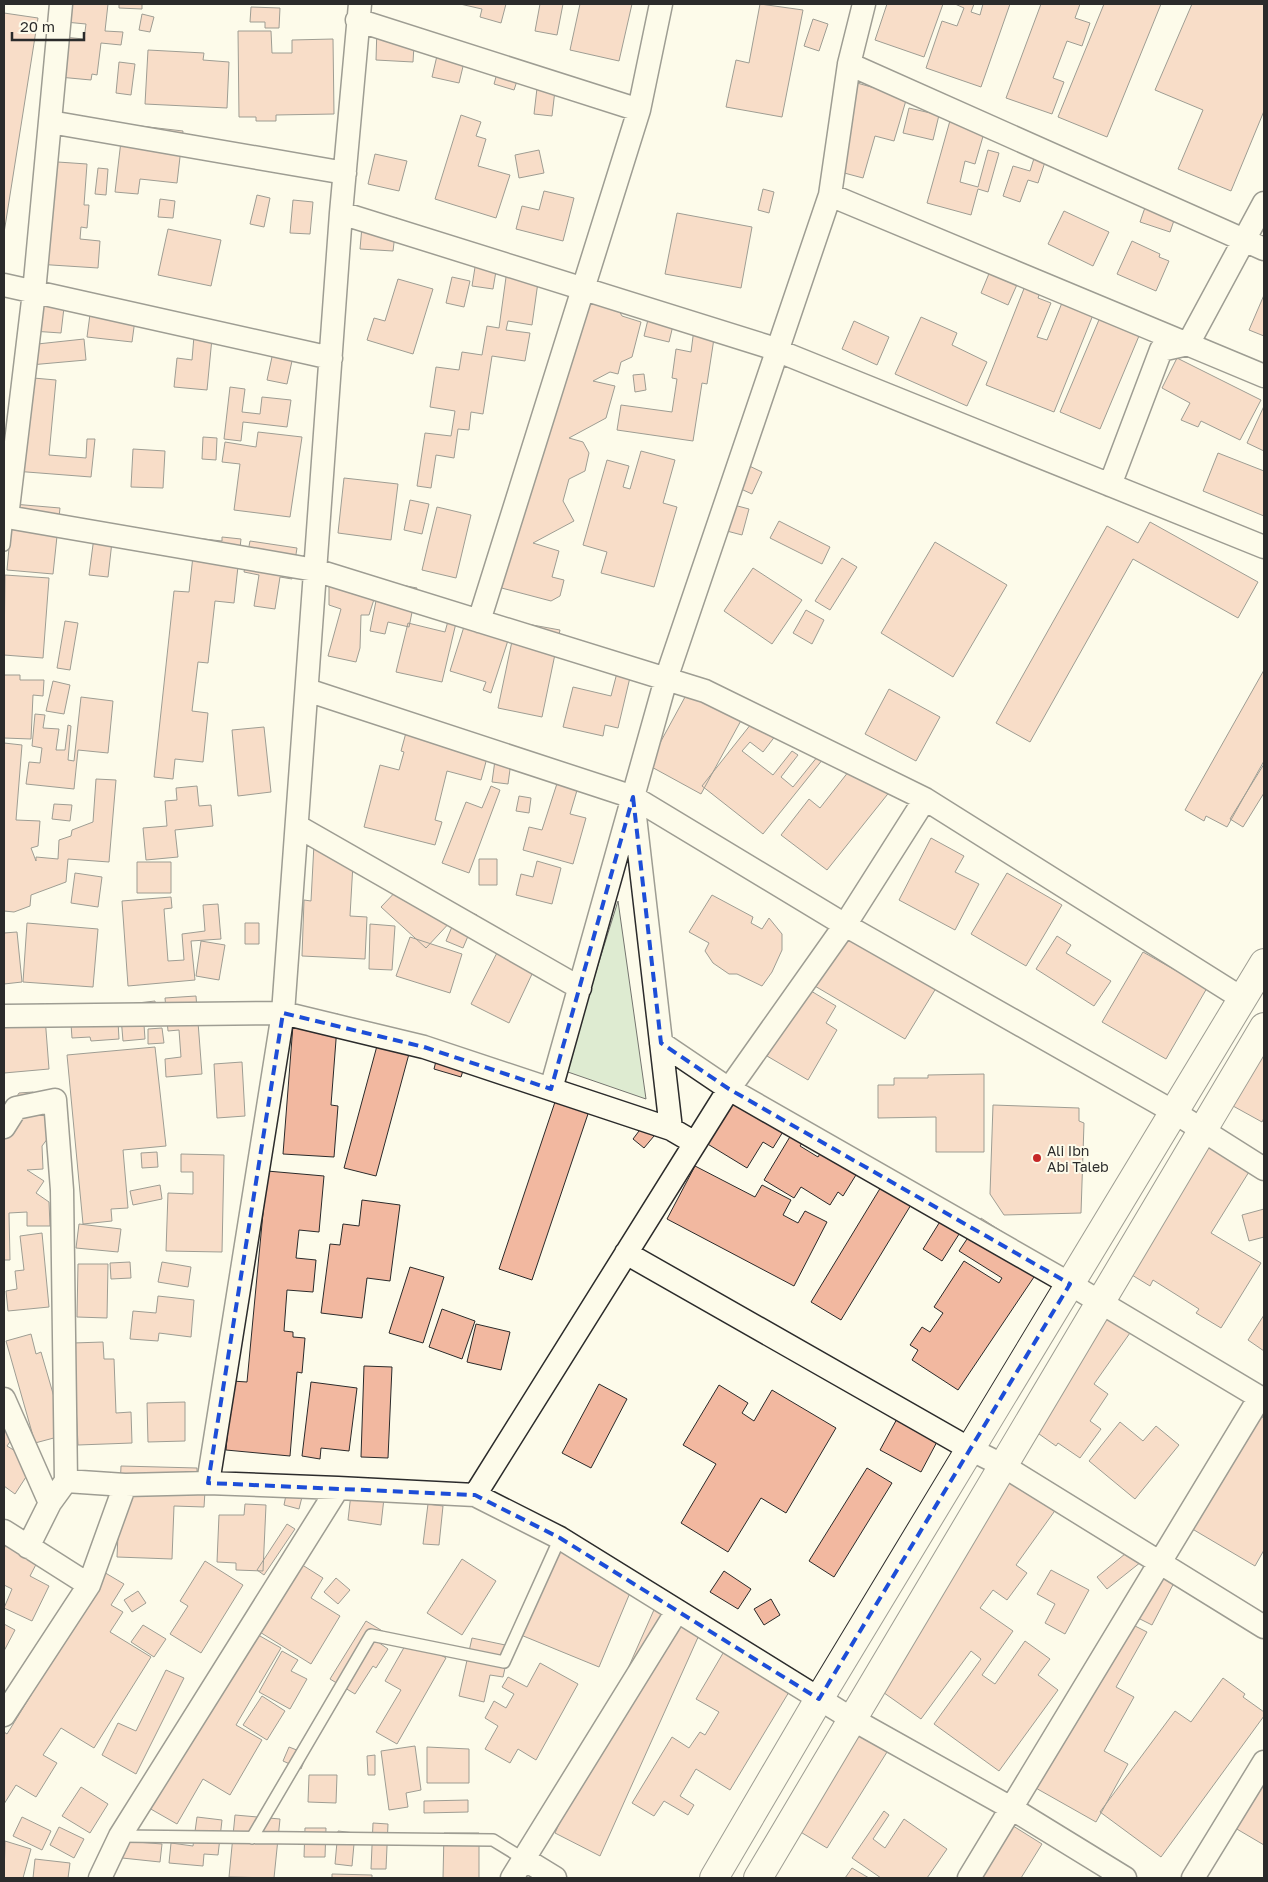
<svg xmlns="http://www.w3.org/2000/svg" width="1268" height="1882" font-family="'Golos Text',sans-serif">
	<rect width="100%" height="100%" fill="#fdfbea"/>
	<path fill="#deebd1" stroke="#74746e" d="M618,901L646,1099L565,1071Z"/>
	<path fill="#f2b8a0" stroke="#2b2b2b" d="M67,4H108L105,31L123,32L121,45L101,43L97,75L92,74L91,80L59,77L63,37L84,39L86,24L65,22Z
		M119,4H142V9L119,8Z
		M460,4H506L501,23L480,17L482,9Z
		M540,4H563L557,35L535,31Z
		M580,4H632L619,61L570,50Z
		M760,4L803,10L782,117L726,107L736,60L749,63Z
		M887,4H943L924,57L875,40Z
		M974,4L971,12L980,15L983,4H1010L981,87L926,68L942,21L957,26L964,8L955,4Z
		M1041,4H1080L1075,18L1090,23L1082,46L1067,41L1053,78L1064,82L1052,114L1006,98Z
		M1104,4H1161L1107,137L1058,117Z
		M1192,4H1264V111L1231,191L1178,169L1203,110L1155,90Z
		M251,7L280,8L279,28H265V22H250Z
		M4,13L38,18L4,233Z
		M142,14L154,17L150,32L139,30Z
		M813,19L828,24L819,51L804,46Z
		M377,27L415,29L413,62L376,60Z
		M238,31H271L272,53H292V40L333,39L334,114L276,115V121H256V117H239Z
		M440,43L467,50L459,83L432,77Z
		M148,50L204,53L203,60L229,62L227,108L145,104Z
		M119,62L135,64L131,95L116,93Z
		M500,63L521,69L514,90L494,84Z
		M539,71L557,73L552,116L534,114Z
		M857,83L907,97L894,141L875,136L863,178L833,170Z
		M909,108L939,115L933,140L903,133Z
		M461,115L481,122L476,136L486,139L478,166L510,175L496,218L435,199Z
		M951,117L986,126L975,164L965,161L960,182L978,187L988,150L999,153L988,192L978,189L971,215L927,203Z
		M123,124L183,131L177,183L140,179L138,194L115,192Z
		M1037,149L1048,153L1038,183L1028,180L1020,202L1003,196L1013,166L1030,171Z
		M539,150L544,173L519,178L515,155Z
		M375,154L407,161L399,191L368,184Z
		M43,161L87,164L84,205H89L87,228L81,227L80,239L100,241L98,268L36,264Z
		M98,168L108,169L106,195L95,194Z
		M763,189L774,192L769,213L758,210Z
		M544,191L574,198L563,241L516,229L522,206L539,210Z
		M257,195L270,198L264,227L250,224Z
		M1149,196L1179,206L1170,232L1140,222Z
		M160,199L175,201L173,218L158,217Z
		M293,200L313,202L310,234L290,233Z
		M1064,211L1109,232L1093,266L1048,244Z
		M677,213L752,227L741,288L665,274Z
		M363,215L397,218L393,251L360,249Z
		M168,229L221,240L211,286L158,275Z
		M1132,241L1160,254L1159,257L1169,261L1156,291L1117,274Z
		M995,259L1023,271L1008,305L981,293Z
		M476,261L497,265L493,289L472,286Z
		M507,270L539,275L532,325L508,321L506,330L530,333L525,361L492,356L483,414L471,412L469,430L458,429L454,458L436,455L431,488L417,486L425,433L451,436L455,411L430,407L436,367L459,370L462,352L482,355L487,326L499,328Z
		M452,277L470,281L464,307L446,303Z
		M398,279L433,289L413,354L367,340L374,318L385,321Z
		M1027,281L1042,287L1038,298L1051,303L1037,337L1047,340L1066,293L1097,305L1054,412L986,385Z
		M584,286L614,302L622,316L641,322L632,357L621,362L618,374L610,372L593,381L615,386L606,418L569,438L583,442L589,453L585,471L569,479L563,501L574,521L533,543L559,551L552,577L564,580L560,596L551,601L494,586Z
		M1264,295V336L1249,330Z
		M35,297L65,299L61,333L32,331Z
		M92,299L137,305L132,342L87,337Z
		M652,303L677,309L669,342L644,336Z
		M1104,308L1144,324L1100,429L1060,412Z
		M921,317L957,333L952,345L987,362L967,406L895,374Z
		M854,321L889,337L877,365L842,349Z
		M694,329L715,332L707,384L702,383L693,441L617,430L621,405L672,412L677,379L672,378L676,349L691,352Z
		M194,336L212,338L207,390L174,387L177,358L192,360Z
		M84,339L86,360L30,365L28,345Z
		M275,343L295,347L287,384L267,380Z
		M1177,358L1261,400L1240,440L1201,421L1198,427L1181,420L1190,403L1162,388Z
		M644,374L646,390L635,392L633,375Z
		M22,377L56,380L49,455L86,458L87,439H95L91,477L14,471Z
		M230,387L245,389L242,412L260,414L262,397L291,400L287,427L243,422L241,441L224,439Z
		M1264,406V451L1247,443Z
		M258,432L302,437L290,517L234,510L240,464L222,462L225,442L256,447Z
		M203,437L217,438L216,460L202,459Z
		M133,449L165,451L163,488L131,487Z
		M641,451L675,460L663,503L677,507L654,587L601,573L607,552L583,545L607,460L629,466L623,487L630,489Z
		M1218,453L1264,471V516L1203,491Z
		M743,463L762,472L752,494L732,485Z
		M344,478L398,484L391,540L338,533Z
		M410,500L429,504L422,534L404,530Z
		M13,504L60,508L53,574L7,570Z
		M730,504L749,509L742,535L723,530Z
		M437,507L471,515L456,578L422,570Z
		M779,521L830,547L822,564L770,538Z
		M96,522L114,524L108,577L89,575Z
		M1150,522L1258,582L1238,618L1133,559L1030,742L996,723L1107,526L1138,543Z
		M222,537L241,539L234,603L215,601L208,663L198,662L192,711L208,713L203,762L175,759L173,779L154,777L174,591L189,592L195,538L222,541Z
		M250,541L297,548L292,579L280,577L275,609L254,606L259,575L244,572Z
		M935,542L1007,585L953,677L881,633Z
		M842,558L857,567L830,610L815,601Z
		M329,567L377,590L369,615H361L360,648L356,662L328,656L341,609L329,605Z
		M753,568L802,600L772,644L724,611Z
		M5,575L49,578L43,658L4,655Z
		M380,581L417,588L409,627L388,622L385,634L370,631Z
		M806,610L824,620L812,644L793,633Z
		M467,617L512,628L491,693L483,690L486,682L450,671Z
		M65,621L78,623L70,670L57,668Z
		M448,621L456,623L442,682L396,672L408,623L445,632Z
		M516,622L560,630L542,717L498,708Z
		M619,665L632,669L618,728L605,725L603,736L563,727L573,687L611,696Z
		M1264,670V761L1227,827L1206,816L1204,821L1185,810Z
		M4,675H20V680H44L43,696L33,695L31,739L4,738Z
		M53,681L70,685L64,714L46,711Z
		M691,686L744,715L701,794L648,765Z
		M889,689L940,717L916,761L865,734Z
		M81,697L113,701L108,753L78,750L74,789L26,784L29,762L40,763L42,748L32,746L35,714L45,715L43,728L59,729L56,750H65L68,725L71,726L68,760L74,761Z
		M410,718L490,747L481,780L447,771L435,820L442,822L435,845L364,827L380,765L399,770L404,752L401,751Z
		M755,719L776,735L763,752L750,742L742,751L773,775L792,751L798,755L781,777L793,787L818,756L823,759L763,834L702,786Z
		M264,727L271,792L238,796L232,730Z
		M4,743L22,745L16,820L40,821L38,846L31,848L36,861V857L58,859L59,840L71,836L72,830L93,822L96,779L116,780L109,862L68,859L66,882L31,895L30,906L14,912L4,911Z
		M497,746L513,748L508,784L492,782Z
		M856,762L891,790L827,870L781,835L809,799L820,808Z
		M1264,764V793L1243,827L1230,819Z
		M562,768L578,787L570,814L586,818L573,864L523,850L529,827L542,830Z
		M197,786L199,806L211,805L213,826L175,830L178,857L146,860L143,828L167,826L165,801L177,800L176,788Z
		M491,786L500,790L469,873L442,863L466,802L482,808Z
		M519,796L531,798L529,813L516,811Z
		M54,804L72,805L70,821L52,819Z
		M931,838L964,856L955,872L979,884L955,930L899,900Z
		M314,844L354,846L350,916L367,917L365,959L302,956L304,900L311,901Z
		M479,859H497V885H479Z
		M537,861L561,868L552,904L516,895L521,874L533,877Z
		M137,862H171V893H137Z
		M75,873L102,877L98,907L71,903Z
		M1007,873L1062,905L1026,966L971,934Z
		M401,886L453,919L426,948L381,907Z
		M712,895L753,917L751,923L762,929L769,918L782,934V950L772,972L762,986L737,974H729L713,963L705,951L709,943L689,932Z
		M171,897L172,908L164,909L168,961L184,960L182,934L205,931L203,905L218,904L221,939L191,941L195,980L128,986L122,901Z
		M460,908L477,915L463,948L446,941Z
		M844,922L941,980L905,1039L808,982Z
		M27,923L98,929L93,987L23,982Z
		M245,923H259V944H245Z
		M370,924L395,926L392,970L369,969Z
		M17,932L22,982L4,984V933Z
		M1057,936L1071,945L1066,953L1111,981L1094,1006L1036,969Z
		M410,937L462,954L450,993L396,976Z
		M504,939L540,957L509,1023L471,1004Z
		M201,941L225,945L219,980L196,976Z
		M1143,952L1207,988L1166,1059L1102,1022Z
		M806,988L836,1006L826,1023L837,1030L808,1080L767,1056Z
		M196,996L202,1074L166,1077L165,1059L181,1057L179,1030L168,1031L165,998Z
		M155,1001L157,1024L144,1025L145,1039L123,1041L120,1005Z
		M44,1004L49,1069L4,1073V1007Z
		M117,1004L119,1039L91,1041L90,1037L72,1038L70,1010Z
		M316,1013L338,1014L331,1105L338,1106L334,1157L283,1154L293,1025Z
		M162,1028L164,1043L148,1044V1029Z
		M381,1031L413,1039L376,1176L344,1168Z
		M1264,1031V1118L1262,1122L1224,1101Z
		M155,1047L166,1146L123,1150L128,1208L111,1209L112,1221L83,1224L67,1055Z
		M438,1053L466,1061L461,1077L434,1069Z
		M242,1062L245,1116L217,1118L214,1064Z
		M984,1074V1152H936V1117L878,1118V1085H894V1078H928V1075Z
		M741,1085L792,1117L773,1148L763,1142L747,1168L706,1143Z
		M33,1092L47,1101L48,1138L42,1146L43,1169L27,1170L44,1181L36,1193L49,1202L50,1226H27V1212L9,1213L10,1260H4V1116L19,1093Z
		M558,1093L591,1105L532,1280L499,1269Z
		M993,1105L1079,1108V1121L1084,1123L1081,1213L1004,1215L990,1194Z
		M642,1127L654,1136L644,1148L633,1139Z
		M794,1130L806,1137L800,1146L818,1157L831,1135L867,1157L843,1196L838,1192L830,1205L801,1187L794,1198L764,1180Z
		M1202,1136L1252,1167L1211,1233L1261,1263L1221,1328L1196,1313L1199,1309L1153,1280L1150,1286L1127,1272Z
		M157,1152L158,1167L142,1168L141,1153Z
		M181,1154L224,1155L222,1252L166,1251L168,1193L193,1194V1172H181Z
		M695,1166L755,1197L762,1185L791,1200L783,1215L798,1223L805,1211L827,1222L794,1286L667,1219Z
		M267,1171L324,1176L319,1232L299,1230L296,1258L316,1260L313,1292L287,1290L284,1331L293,1332V1337L305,1338L302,1373L297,1372L290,1456L226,1450L232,1381L247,1382Z
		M887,1177L917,1195L841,1320L811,1302Z
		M160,1185L162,1199L133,1205L130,1191Z
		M362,1200L400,1205L390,1281L367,1278L362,1318L321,1313L330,1244L340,1245L343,1224L359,1226Z
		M949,1207L968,1220L942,1261L923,1249Z
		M1264,1209V1237L1249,1241L1242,1215Z
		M981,1218L1038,1255L1036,1274L958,1390L912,1360L918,1350L910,1345L922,1327L930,1332L943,1313L934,1307L964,1261L999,1283L1002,1278L959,1251Z
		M79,1224L121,1229L118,1252L76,1248Z
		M42,1233L49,1307L8,1311L6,1291L17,1289L15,1271L24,1270L20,1236Z
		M130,1262L131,1278L111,1279L110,1263Z
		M162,1262L191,1267L188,1287L158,1282Z
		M78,1264H108L107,1318L77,1317Z
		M410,1267L444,1277L423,1343L389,1333Z
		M158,1296L194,1300L191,1337L159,1333L158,1341L130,1339L133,1311L156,1313Z
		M1114,1307L1137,1323L1094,1384L1108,1394L1090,1421L1101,1429L1080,1458L1058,1443L1056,1446L1025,1424Z
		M442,1309L475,1321L462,1359L429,1347Z
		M1264,1315V1351L1248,1340Z
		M476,1324L510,1332L501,1370L467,1362Z
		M31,1334L36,1354L41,1352L65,1435L35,1443L6,1341Z
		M103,1342L104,1359H114L116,1413L131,1412L132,1443L78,1445L73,1343Z
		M364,1366L392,1367L388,1458L361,1457Z
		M311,1382L357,1388L349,1451L321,1448L320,1459L302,1456Z
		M599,1384L627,1399L591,1468L562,1453Z
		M719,1385L748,1403L742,1413L754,1421L772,1390L836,1428L786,1513L761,1498L728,1552L681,1523L716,1464L683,1445Z
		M185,1402V1441L148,1442L147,1403Z
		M1257,1414L1264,1418V1550L1255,1566L1189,1527Z
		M898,1417L939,1438L921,1472L880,1450Z
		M4,1421L18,1430L7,1446L35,1463L15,1494L4,1486Z
		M1120,1422L1143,1441L1156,1426L1179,1445L1135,1499L1089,1461Z
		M121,1466L197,1468V1471L213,1472L205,1491L204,1507L174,1506L172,1559L117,1557Z
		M867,1468L892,1483L834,1577L809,1561Z
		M1013,1472L1059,1505L1016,1565L1027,1573L1007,1600L993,1590L980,1608L1013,1631L982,1675L995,1684L1025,1641L1050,1659L1038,1675L1058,1690L999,1771L934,1724L981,1659L971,1651L921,1719L863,1678Z
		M288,1485L304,1489L299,1509L284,1505Z
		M352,1485L385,1489L381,1525L348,1520Z
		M245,1504L266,1505L263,1571L236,1570V1563L217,1562L219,1515H244Z
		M428,1504L443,1506L439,1545L423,1544Z
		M287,1524L295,1529L264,1575L257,1570Z
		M10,1535L43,1551L30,1576L49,1586L32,1621L4,1608L12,1589L4,1585V1549Z
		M554,1542L632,1588L599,1667L516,1633Z
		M1131,1549L1141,1562L1107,1589L1097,1577Z
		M462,1559L496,1581L462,1635L427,1613Z
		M205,1561L243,1585L201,1653L170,1634L188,1606L180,1601Z
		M296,1561L323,1578L311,1598L340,1616L311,1664L255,1629Z
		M97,1568L124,1584L111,1605L123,1612L110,1632L151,1657L94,1748L61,1728L43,1755L57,1763L36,1797L16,1785L4,1804V1732L7,1734L31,1695L22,1689Z
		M1051,1570L1089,1590L1065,1634L1045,1623L1055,1604L1037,1594Z
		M1163,1570L1177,1577L1152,1625L1138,1618Z
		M724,1571L751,1589L738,1609L710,1592Z
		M336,1578L350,1590L338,1604L324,1592Z
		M138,1591L146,1603L132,1612L124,1600Z
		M771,1599L780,1615L764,1625L754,1609Z
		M657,1603L704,1624L600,1856L555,1833Z
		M366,1621L384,1632L378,1642L388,1649L376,1668L373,1666L355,1694L330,1679Z
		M1127,1622L1147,1632L1116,1687L1134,1697L1104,1751L1128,1764L1096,1822L1034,1787Z
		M4,1624L15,1630L4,1651Z
		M143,1625L166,1639L154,1657L131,1642Z
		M253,1632L281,1648L236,1725L262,1740L230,1795L203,1779L177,1824L149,1808Z
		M410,1637L446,1658L397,1744L376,1732L401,1690L385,1681Z
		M472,1638L510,1646L503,1677L490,1675L484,1702L459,1696Z
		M729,1643L795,1682L730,1790L696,1769L680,1796L694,1805L688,1815L664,1801L654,1816L632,1803L672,1737L689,1748L700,1732L705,1735L719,1712L696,1699Z
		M282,1651L298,1660L291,1671L307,1679L290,1709L259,1692Z
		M540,1663L578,1684L536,1760L518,1749L510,1763L485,1749L498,1726L485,1718L494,1701L506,1708L514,1694L502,1687L508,1677L527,1687Z
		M166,1670L184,1678L136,1774L102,1755L118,1723L136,1731Z
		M1223,1678L1245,1694L1243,1697L1264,1712V1716L1161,1857L1100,1812L1175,1711L1191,1722Z
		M262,1696L285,1711L267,1740L243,1725Z
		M853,1720L892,1744L827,1848L789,1825Z
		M415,1746L421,1790L406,1793L408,1807L389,1810L381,1751Z
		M289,1747L307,1754L301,1769L283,1761Z
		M427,1747L469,1749V1783H427Z
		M375,1755V1775H368L367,1756Z
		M1264,1769V1845L1230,1825Z
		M309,1775H337L336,1803L308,1802Z
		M81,1787L108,1804L90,1833L62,1816Z
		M468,1800V1812L424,1813V1801Z
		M884,1811L889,1815L873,1839L885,1848L904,1819L947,1849L927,1878H881L852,1858Z
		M235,1815L280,1819L274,1878L229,1877Z
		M22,1817L51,1831L42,1850L13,1836Z
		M197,1817L222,1820L218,1855L204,1854L203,1866L169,1863L171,1843L193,1846Z
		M373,1823L388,1824L386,1869H371Z
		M1010,1824L1042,1844L1021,1878H977Z
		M59,1827L84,1839L74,1858L50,1845Z
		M305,1828H326L325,1857H304Z
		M338,1831L355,1833L352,1866L335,1864Z
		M444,1833H479V1878H443Z
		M5,1841L31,1849L23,1878H4Z
		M124,1841L162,1844L160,1862L122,1858Z
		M35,1859L70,1863L68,1878H33Z
		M852,1868L869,1878H845Z
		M332,1874L372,1875V1878H332Z"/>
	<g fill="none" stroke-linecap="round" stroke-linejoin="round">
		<g stroke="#2b2b2b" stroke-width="14">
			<path id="service" d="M4,545L7,517
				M120,1836L493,1840L524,1859
				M252,1838L371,1635L504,1662L560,1538"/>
		</g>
		<g stroke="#2b2b2b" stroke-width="25">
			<path id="minor" d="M61,4L34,292L7,517L315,570L705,691L925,799L1243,999
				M357,20L639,110
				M849,64L1264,249
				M50,122L345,173
				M830,195L1264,376
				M341,213L766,346L1264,547
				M4,285L331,358
				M1110,485L1161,350L1188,344L1264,203
				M479,621L639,110L661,4
				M307,690L633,797L845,925L1174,1112L1264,1169
				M634,808L671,1129
				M297,826L580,988
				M4,1016L283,1013L424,1047L671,1129L695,1143
				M661,1043L729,1089L1070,1284L1264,1400
				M551,1089L666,679L830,195L849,64L864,4
				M4,1127L16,1108L55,1100L62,1190L66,1481
				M626,1253L970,1449L1002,1465L1264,1627
				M4,1399L50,1503
				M208,1483L283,1013L341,213L360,4
				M475,1495L729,1089L845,925L925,799
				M4,1531L89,1585
				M28,1547L50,1503L66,1481L125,1485L208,1483L338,1488L475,1495L560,1538L852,1719L1011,1808L1125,1878
				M4,1715L89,1585L125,1485
				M524,1859L555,1878
				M100,1878L120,1836L338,1488
				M512,1878L677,1611
				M969,1878L1260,1397
				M1193,1878L1264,1762"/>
		</g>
		<g stroke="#2b2b2b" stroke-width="30">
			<path id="secondary" d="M714,1878L819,1699L1264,963
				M758,1878L1264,1027"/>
		</g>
		<use href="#service" stroke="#fdfbea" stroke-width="11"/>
		<use href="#minor" stroke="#fdfbea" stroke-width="22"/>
		<use href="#secondary" stroke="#fdfbea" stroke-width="28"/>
	</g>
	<path d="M0 0H1268V1882H0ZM633,797L661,1043L729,1089L1070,1284L819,1699L560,1538L475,1495L208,1483L283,1013L424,1047L551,1089Z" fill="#fdfbea" fill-opacity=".55" fill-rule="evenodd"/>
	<path fill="none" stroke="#1d4ed8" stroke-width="4" stroke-dasharray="10 6" stroke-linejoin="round" d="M633,797L661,1043L729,1089L1070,1284L819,1699L560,1538L475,1495L208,1483L283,1013L424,1047L551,1089Z"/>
	<circle fill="#c62828" stroke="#fdfbea" stroke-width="2" cx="1037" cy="1158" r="5"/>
	<g text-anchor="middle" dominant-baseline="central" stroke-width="4" stroke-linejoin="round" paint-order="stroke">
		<g font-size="14" fill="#2b2b2b" stroke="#fdfbea" text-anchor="start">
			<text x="1047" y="1150">Ali Ibn<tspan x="1047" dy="16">Abi Taleb</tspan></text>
		</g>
	</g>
	<rect width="1268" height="1882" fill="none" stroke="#2b2b2b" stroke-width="10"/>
	<path d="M12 32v8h72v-8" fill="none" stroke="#2b2b2b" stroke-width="2.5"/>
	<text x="20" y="32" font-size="15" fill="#2b2b2b" stroke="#fdfbea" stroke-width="4" paint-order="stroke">20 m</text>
</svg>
